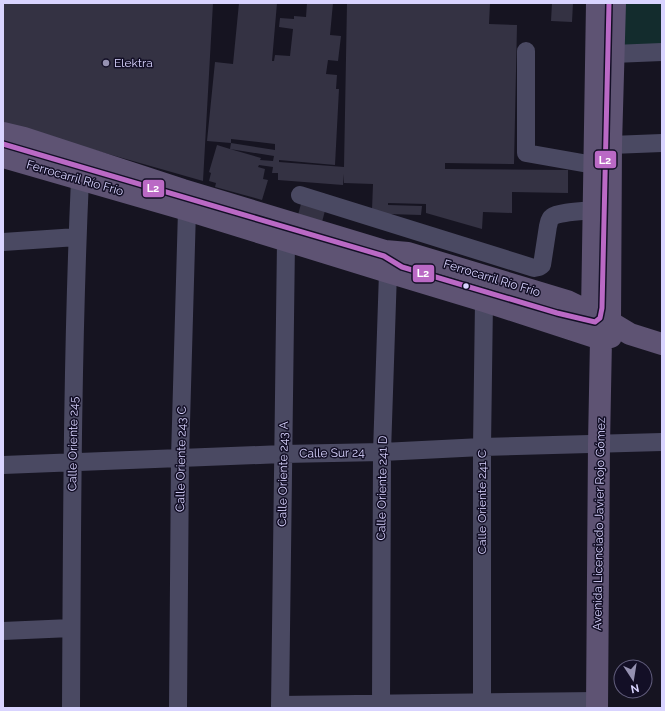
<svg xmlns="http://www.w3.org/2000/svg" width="665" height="711" font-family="Raleway,sans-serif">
	<rect width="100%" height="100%" fill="#161421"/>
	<path fill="#132c2d" d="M621,3H662V47L619,50Z"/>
	<path fill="#343243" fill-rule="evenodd" d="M3,3H213L203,181L3,124Z
		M239,3H277L272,61H274L275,55L290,56L293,29L279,27L280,18L294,19V16L306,17L307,3H333L330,35L341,36L338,61L328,60L326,74L337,75L336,89H339L335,165L279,160V162L344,167L347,3H490L489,24L517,25L514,164L445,163V169L568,170V193L512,192V213L483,212L482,229L426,213V204L388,203V205L422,206L421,215L388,214L372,210L373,184L344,183V174L343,185L278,180V173H272L273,167L259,165L258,167L265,169L263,179L268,180L262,200L215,187L216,183L209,181L211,173L209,172L217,145L230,149L231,143L275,150V144L231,139V143L207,141L215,62L233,64ZM230,149L274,156L273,161L260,160L261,158Z
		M552,3H573L572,22L551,21Z
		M302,200L326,207L322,222L298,215Z
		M415,262L516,291L513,301L424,273V271L413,267Z"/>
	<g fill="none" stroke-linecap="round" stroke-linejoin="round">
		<path stroke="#4a4962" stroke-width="18" d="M526,51V153L594,165
			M613,54L662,52
			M3,144L66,162
			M611,145L662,143
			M300,195L534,268L539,267L542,265L548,226C549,223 549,219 552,217C558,212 585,211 593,210
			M3,242L77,237
			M535,307L557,313L595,322L599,319
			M3,465L283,454L382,452L482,447L662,442
			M3,631L71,628
			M381,704L382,452L388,272
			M482,704V447L484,301
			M280,705L597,701
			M71,708C72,532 72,356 80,179
			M178,708L180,458L187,210
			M280,708L286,241"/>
		<path stroke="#5e5373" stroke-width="22" d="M597,3L592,313L601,339L599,444L597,708
			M3,133L24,138L183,190L385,251L408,253L567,301L610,322L630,334L662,344
			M3,157L187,210L388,272L484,301L601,339L611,337
			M605,333L610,322L611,145L615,3"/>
		<g stroke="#130f26" stroke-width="8">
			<path id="bus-1" d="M3,144L384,256L402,267L557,313L595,322L600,318L602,308L609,3"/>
		</g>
		<use href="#bus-1" stroke="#ba69c5" stroke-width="5"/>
	</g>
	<circle fill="#9591b1" stroke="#130f26" stroke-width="1.5" cx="106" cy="63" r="4"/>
	<circle fill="#d9d4ff" stroke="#130f26" stroke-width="1.5" cx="466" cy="286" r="3.5"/>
	<g text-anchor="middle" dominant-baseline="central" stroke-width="3" stroke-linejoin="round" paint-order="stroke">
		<g font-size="12" fill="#d9d4ff" stroke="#130f26" text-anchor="start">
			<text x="114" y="63">Elektra</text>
		</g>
		<g font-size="12" fill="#d9d4ff" stroke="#130f26">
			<text transform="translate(75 178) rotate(16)">Ferrocarril Río Frío</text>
			<text transform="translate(492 278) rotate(17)">Ferrocarril Río Frío</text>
			<text transform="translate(73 444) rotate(-89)">Calle Oriente 245</text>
			<text transform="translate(332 453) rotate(-1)">Calle Sur 24</text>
			<text transform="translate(181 459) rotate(-89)">Calle Oriente 243 C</text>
			<text transform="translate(283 474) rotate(-89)">Calle Oriente 243 A</text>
			<text transform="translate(382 488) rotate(-89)">Calle Oriente 241 D</text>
			<text transform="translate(482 502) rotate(-90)">Calle Oriente 241 C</text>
			<text transform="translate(599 524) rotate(-89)">Avenida Licenciado Javier Rojo Gómez</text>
		</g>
	</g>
	<g stroke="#130f26" stroke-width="1.5">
		<rect x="594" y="150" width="23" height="19" rx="4" fill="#ba69c5"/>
		<rect x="142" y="179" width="23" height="19" rx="4" fill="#ba69c5"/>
		<rect x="412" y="264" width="23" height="19" rx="4" fill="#ba69c5"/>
	</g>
	<g font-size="11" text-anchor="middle" font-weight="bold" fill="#fff">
		<text x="605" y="164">L2</text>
		<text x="153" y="192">L2</text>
		<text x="423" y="277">L2</text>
	</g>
	<rect width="665" height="711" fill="none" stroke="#d9d4ff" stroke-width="8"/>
	<g transform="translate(633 679) rotate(168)"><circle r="19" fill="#130f26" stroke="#625e7d"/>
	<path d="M0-3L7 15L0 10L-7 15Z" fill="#9591b1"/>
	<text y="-6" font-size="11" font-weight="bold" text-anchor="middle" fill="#d9d4ff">N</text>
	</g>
</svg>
